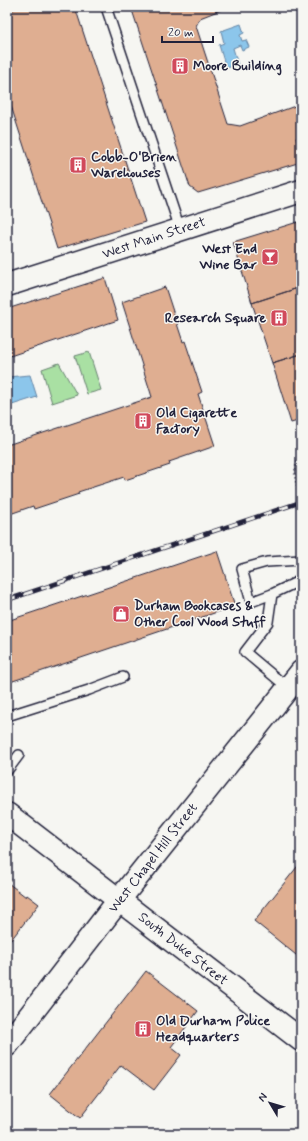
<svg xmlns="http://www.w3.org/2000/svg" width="308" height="1141" font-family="Mynerve,sans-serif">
	<rect width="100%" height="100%" fill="#f6f6f2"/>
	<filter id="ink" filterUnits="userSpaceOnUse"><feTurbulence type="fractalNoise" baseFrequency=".025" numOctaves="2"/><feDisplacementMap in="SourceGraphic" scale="8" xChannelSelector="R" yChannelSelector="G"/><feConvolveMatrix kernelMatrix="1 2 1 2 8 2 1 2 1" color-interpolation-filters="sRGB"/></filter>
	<g filter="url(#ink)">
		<path fill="#a9e0a3" stroke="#66816f" d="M89,352L101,390L87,394L75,356Z
			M59,363L77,395L52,403L42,369Z"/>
		<path fill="#8cc6eb" stroke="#6284a5" d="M241,24L244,33L240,35L242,41L246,40L249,47L242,50L240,45L233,48L238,65L226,68L219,45L224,43L221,31Z
			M30,375L37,397L12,405L7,389V377Z"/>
		<path fill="#dfae91" stroke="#22223b" d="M7,7H20L7,11Z
			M20,7H75L145,222L57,249L11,106L7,107V11Z
			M131,7H228L200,18L196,26L228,124L240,126L295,106L301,122V136L296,138L301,153V162L198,193L190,187Z
			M301,221V287L252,303L233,242Z
			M105,278L118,320L7,357V309Z
			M165,287L183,342L185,341L202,392L198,394L215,446L169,462L170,465L125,480L124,477L78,492L79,494L34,509L33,506L7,515V445L152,397L122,302Z
			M301,287V354L272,363L252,303Z
			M301,354V420L291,423L272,363Z
			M217,551L235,606L7,683V621Z
			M301,862V959L254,921Z
			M7,877L11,879L8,883L26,897L27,895L39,904L7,945Z
			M146,971L198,1011L171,1047L181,1055L154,1090L121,1065L80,1118L50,1094Z"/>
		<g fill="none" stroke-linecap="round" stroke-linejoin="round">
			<g stroke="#22223b" stroke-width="12">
				<path id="lane" d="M106,7L180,229
					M301,560L267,562L242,569L251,602L272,594L301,580
					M272,594L268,622L245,652L288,688
					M7,716L89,690L123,677
					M7,771L19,755"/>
			</g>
			<g stroke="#22223b" stroke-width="25">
				<path id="secondary" d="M7,285L301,191
					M7,814L301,1040
					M7,1045L119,900L301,672"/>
			</g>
			<path stroke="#22223b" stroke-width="2.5" stroke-dasharray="1 3" stroke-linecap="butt" d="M300,421L301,424
				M299,494C295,478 292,470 301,455"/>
			<use href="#lane" stroke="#f6f6f2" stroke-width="9"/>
			<use href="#secondary" stroke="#f6f6f2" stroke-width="22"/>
			<g stroke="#22223b" stroke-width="4.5">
				<path id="rail" d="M7,600L301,502"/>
			</g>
			<use href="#rail" stroke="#f6f6f2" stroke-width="3" stroke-dasharray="9" stroke-linecap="butt"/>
		</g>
	</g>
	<defs>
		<g id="building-square" transform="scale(0.9)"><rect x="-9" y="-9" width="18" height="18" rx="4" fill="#d1495b" stroke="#f6f6f2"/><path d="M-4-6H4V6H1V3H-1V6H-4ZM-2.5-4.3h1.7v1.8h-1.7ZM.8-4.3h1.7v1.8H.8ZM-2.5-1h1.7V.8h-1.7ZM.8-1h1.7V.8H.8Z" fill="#fff"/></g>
		<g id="bar-square" transform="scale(0.9)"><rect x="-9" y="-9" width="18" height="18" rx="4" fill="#d1495b" stroke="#f6f6f2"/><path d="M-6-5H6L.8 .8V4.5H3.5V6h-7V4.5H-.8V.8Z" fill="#fff"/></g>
		<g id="shop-square" transform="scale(0.9)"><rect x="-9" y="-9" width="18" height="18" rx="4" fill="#d1495b" stroke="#f6f6f2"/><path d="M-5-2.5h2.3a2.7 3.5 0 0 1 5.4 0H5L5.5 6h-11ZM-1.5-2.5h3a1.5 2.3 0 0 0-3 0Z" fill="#fff"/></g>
	</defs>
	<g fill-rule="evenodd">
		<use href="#building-square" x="180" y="66"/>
		<use href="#building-square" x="78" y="165"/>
		<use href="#bar-square" x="270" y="257"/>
		<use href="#building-square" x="279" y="318"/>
		<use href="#building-square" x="143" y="421"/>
		<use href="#shop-square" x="121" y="614"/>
		<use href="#building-square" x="143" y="1029"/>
	</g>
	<g text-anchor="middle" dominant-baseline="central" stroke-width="3" stroke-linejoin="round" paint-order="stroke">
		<g font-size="14" font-weight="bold" fill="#22223b" stroke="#f6f6f2" text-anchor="start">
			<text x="193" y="66">Moore Building</text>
			<text x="91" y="157">Cobb-O'Brien<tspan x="91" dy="16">Warehouses</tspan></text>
			<text x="257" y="249" text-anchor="end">West End<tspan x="257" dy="16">Wine Bar</tspan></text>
			<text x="266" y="318" text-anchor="end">Research Square</text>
			<text x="156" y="413">Old Cigarette<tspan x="156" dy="16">Factory</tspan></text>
			<text x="134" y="606">Durham Bookcases &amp;<tspan x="134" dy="16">Other Cool Wood Stuff</tspan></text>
			<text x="156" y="1021">Old Durham Police<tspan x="156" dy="16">Headquarters</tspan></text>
		</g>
		<g font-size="14" fill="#22223b" stroke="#f6f6f2">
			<text transform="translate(154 238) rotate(-18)">West Main Street</text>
			<text transform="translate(153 858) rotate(-52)">West Chapel Hill Street</text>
			<text transform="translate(183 949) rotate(38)">South Duke Street</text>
		</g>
	</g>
	<rect width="308" height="1141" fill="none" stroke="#f6f6f2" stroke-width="24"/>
	<rect x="12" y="12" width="284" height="1117" fill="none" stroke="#22223b" stroke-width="1.5" filter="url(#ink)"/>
	<g transform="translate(270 1103) rotate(308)" stroke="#f6f6f2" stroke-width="3" paint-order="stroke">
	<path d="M0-3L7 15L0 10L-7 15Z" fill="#22223b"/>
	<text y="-6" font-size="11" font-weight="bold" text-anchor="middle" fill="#22223b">N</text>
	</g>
	<path d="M162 36v6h51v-6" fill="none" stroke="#22223b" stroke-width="2"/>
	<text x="168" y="36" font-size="12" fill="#22223b" stroke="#f6f6f2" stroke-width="3" paint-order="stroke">20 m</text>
</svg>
